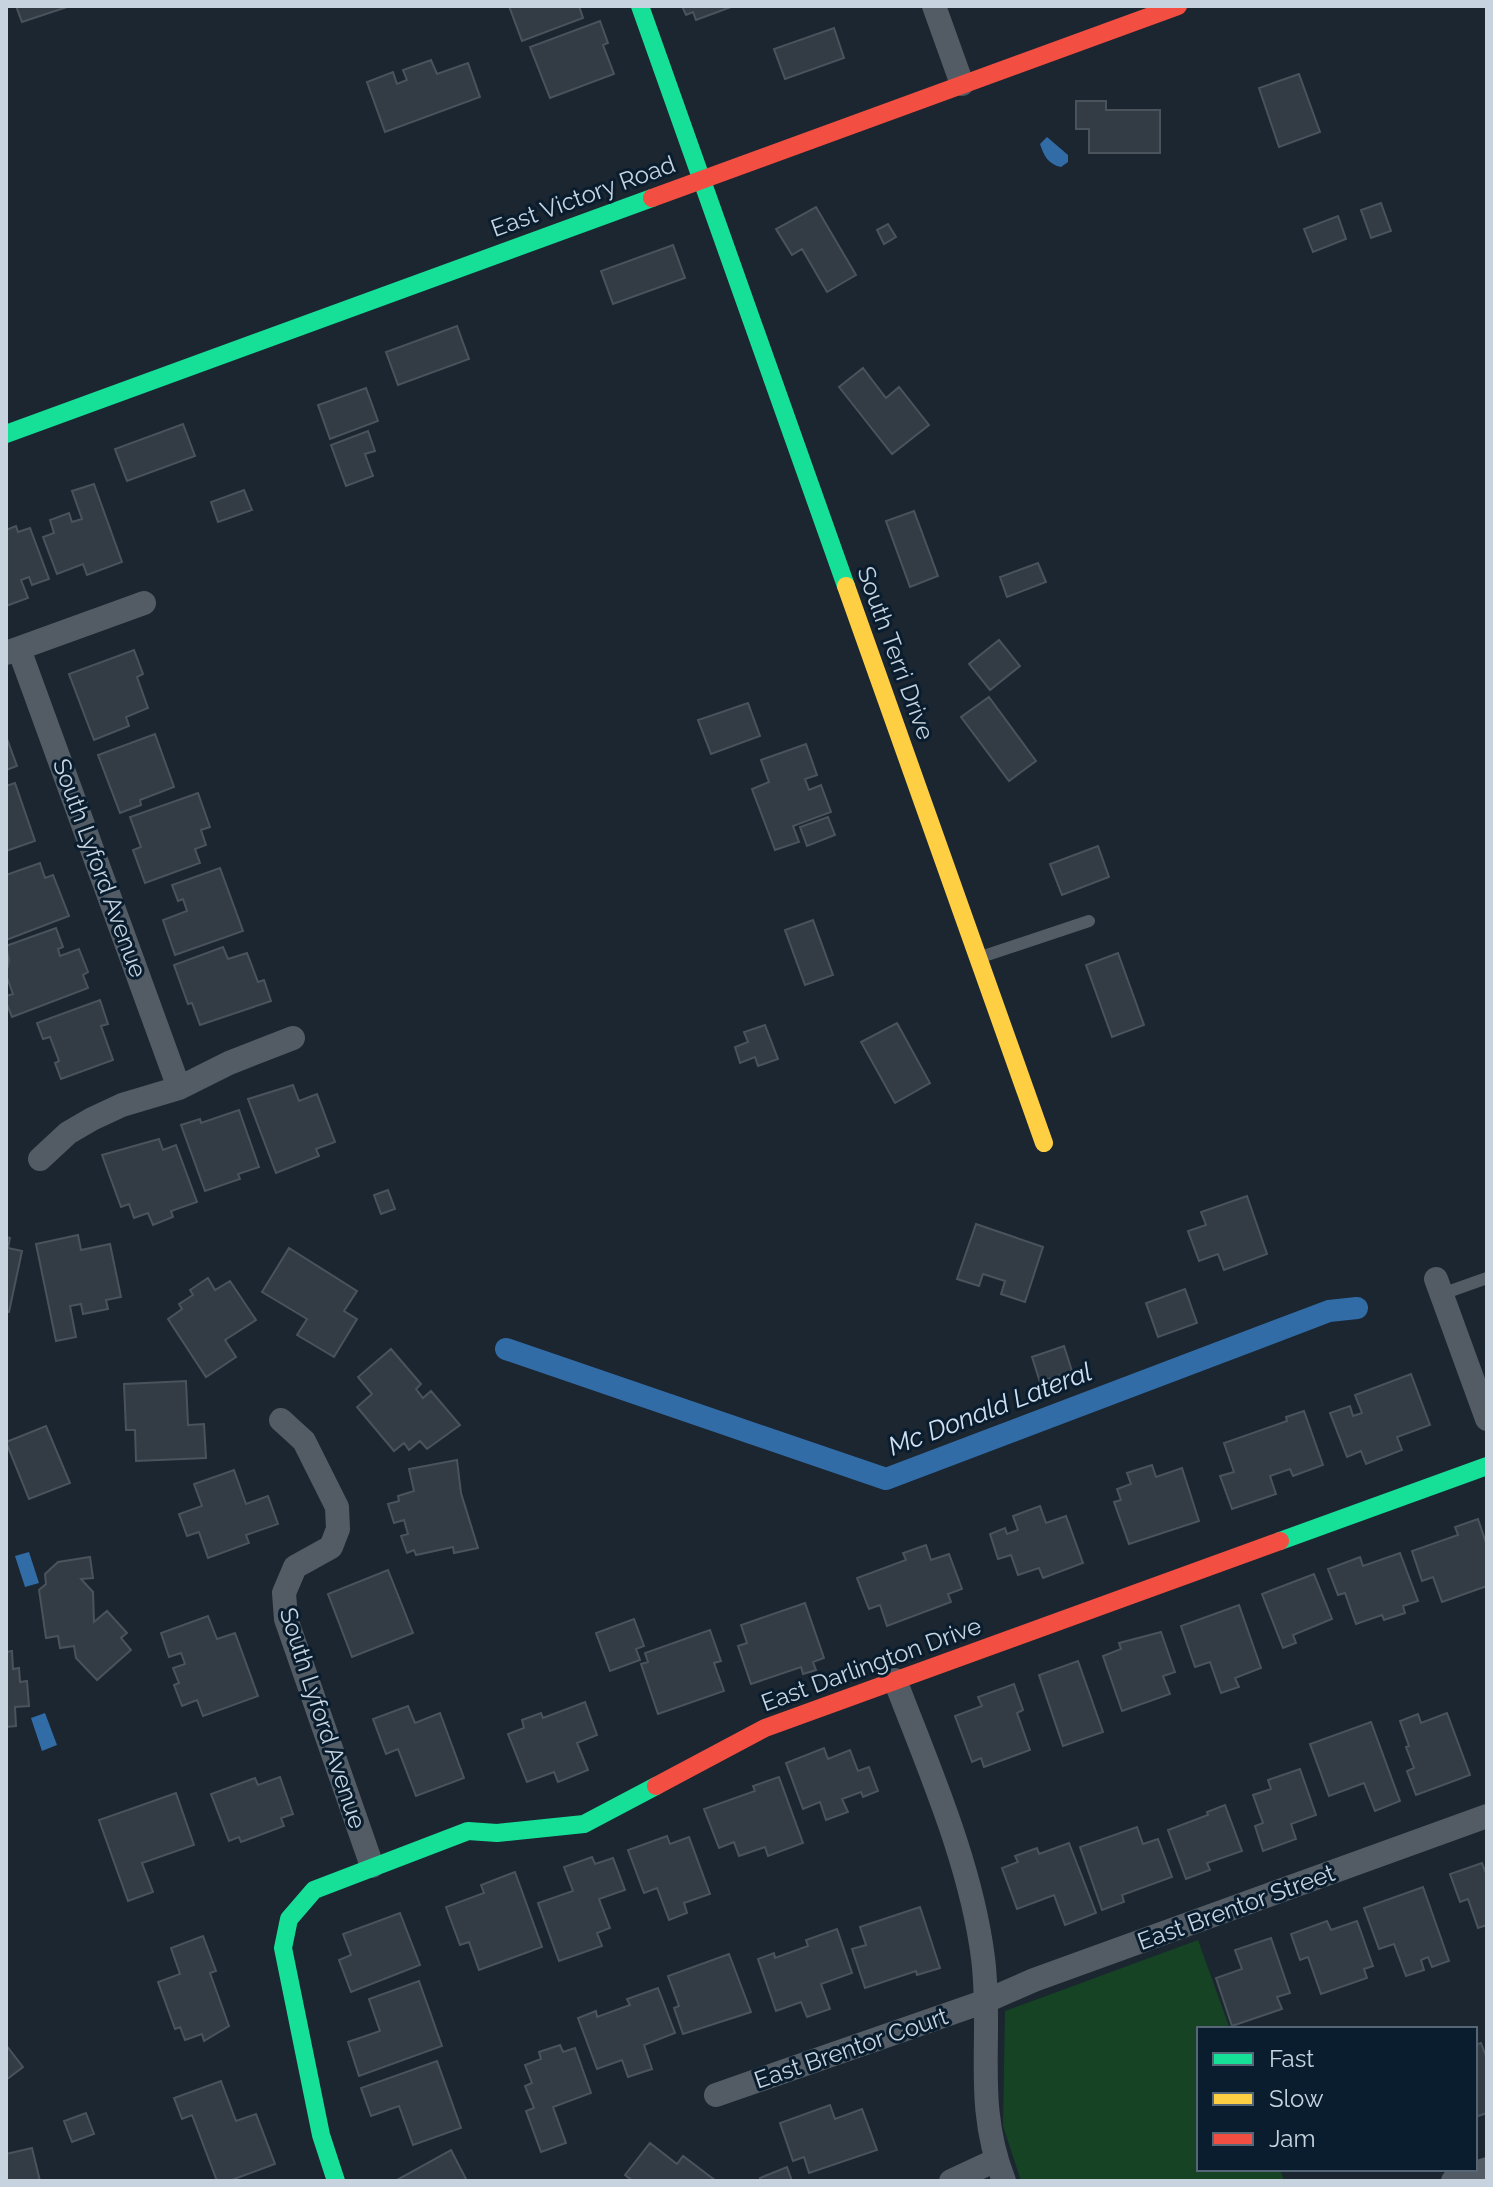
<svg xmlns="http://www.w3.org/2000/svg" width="1493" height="2187" font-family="Raleway,sans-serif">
	<rect width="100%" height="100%" fill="#1b2631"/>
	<path fill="#154324" d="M1198,1940L1230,2029H1199V2169H1280L1284,2181H1021L1003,2126L1005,2011Z"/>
	<path fill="#326ca7" d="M1047,137L1068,155V162L1061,167C1048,164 1044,156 1040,144Z
		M29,1552L39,1583L25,1587L15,1556Z
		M45,1713L57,1745L42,1751L31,1718Z"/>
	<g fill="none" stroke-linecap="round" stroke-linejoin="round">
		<path stroke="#326ca7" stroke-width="22" d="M506,1349L886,1479L1329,1311L1357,1308"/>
	</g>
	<path fill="#333c45" stroke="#4a535c" stroke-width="2" d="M16,6H70L22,22Z
		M509,6H579L583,18L522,41Z
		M682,6H731V7L696,20L693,12L686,15Z
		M600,21L608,43L603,45L614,74L550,98L530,47Z
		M834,28L844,58L785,79L774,49Z
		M431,60L437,74L468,63L480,97L385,132L367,82L393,72L397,84L407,80L403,70Z
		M1299,74L1320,132L1279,147L1259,88Z
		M1076,101H1106V110H1160V153H1089V129H1076Z
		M1381,203L1391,231L1371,238L1361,210Z
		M816,207L856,275L827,292L802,249L792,255L776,229Z
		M1338,216L1346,239L1313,252L1304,229Z
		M888,224L896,237L884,244L877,230Z
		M673,245L685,278L613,304L601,271Z
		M457,326L469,359L398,385L386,352Z
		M863,368L886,398L899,387L929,425L892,454L839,387Z
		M366,388L378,421L330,439L318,405Z
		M183,424L195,456L127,481L115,449Z
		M368,431L375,451L365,454L373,476L346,486L331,445Z
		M94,484L122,562L87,575L83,564L57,574L43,537L54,533L50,520L69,513L72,522L82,519L72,491Z
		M244,490L252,510L218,522L211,502Z
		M914,511L938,576L910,587L886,521Z
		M16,526L18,532L30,528L49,579L32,585L29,577L21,580L28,598L6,606V530Z
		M1038,563L1046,582L1007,597L1000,577Z
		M999,640L1020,666L990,690L969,664Z
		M134,650L143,674L137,677L148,708L126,717L129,726L94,740L69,674Z
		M989,697L1036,761L1009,781L961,717Z
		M748,703L760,736L711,754L698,720Z
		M155,734L174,787L140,800L141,805L120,813L98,755Z
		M6,736L17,766L6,770Z
		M806,744L817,775L805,779L809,790L821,785L831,812L793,826L799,842L775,850L752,789L769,782L761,760Z
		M15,783L35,841L6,851V786Z
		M198,793L210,827L201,830L206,845L195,849L200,863L145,883L133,850L141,847L130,817Z
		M828,817L835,835L807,846L800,827Z
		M1098,846L1109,877L1062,895L1050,864Z
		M40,863L45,878L53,875L69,916L6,940V875Z
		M220,868L243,931L175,955L163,920L187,911L183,899L178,901L172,885Z
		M813,920L833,975L805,985L785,930Z
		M56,928L63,947L58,949L60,956L79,949L88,972L83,975L88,988L12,1017L6,1002V996L13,994L6,975L9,960L6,946Z
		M223,947L228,959L247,953L258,982L264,980L271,1001L200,1025L192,1003L188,1004L174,965Z
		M1118,953L1144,1025L1112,1037L1086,965Z
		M100,1000L108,1024L101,1026L113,1060L61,1079L55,1063L59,1061L50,1037L43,1039L37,1023Z
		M897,1023L930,1083L895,1103L861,1042Z
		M765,1025L778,1059L758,1066L755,1057L740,1063L735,1047L748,1042L744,1032Z
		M293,1085L299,1101L317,1094L335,1142L316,1149L319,1156L276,1173L248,1099Z
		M239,1110L259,1167L238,1174L240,1179L205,1191L181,1125L200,1119L201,1123Z
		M159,1139L163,1150L176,1145L197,1202L171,1211L173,1217L153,1225L148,1213L134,1218L129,1204L121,1207L102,1155Z
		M388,1190L395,1209L381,1214L374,1195Z
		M1247,1196L1267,1254L1224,1270L1218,1254L1199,1261L1188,1231L1206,1225L1201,1212Z
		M976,1224L1043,1247L1025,1302L1001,1294L1005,1281L983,1274L979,1286L957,1279Z
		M78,1235L81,1250L110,1244L121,1297L106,1300L108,1309L83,1314L81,1304L70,1306L76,1337L56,1341L36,1244Z
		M6,1237L10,1238L8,1248L22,1251L9,1312L6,1311Z
		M289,1248L357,1291L344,1311L357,1319L334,1357L297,1335L307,1319L262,1292Z
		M208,1278L215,1290L230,1281L256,1320L225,1340L236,1357L206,1377L168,1319L182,1309L179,1304L193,1295L190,1290Z
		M1185,1289L1197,1323L1158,1337L1146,1303Z
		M1064,1346L1072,1371L1040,1382L1032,1357Z
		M391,1349L421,1384L416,1389L423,1398L431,1391L460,1425L427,1449L420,1441L409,1450L404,1443L394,1451L357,1407L372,1394L358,1377Z
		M1411,1374L1430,1425L1397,1437L1402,1450L1366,1464L1361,1451L1347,1457L1330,1413L1350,1406L1353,1416L1362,1413L1355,1395Z
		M186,1381L188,1425L204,1424L206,1458L136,1461L135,1430H126L124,1384Z
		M1304,1411L1323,1465L1293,1476L1290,1469L1270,1476L1276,1494L1232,1509L1220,1476L1234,1472L1224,1443L1287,1421L1286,1417Z
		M46,1426L70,1483L29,1499L6,1442Z
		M457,1460L461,1493L478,1548L454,1553L453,1547L416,1555L414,1550L407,1553L401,1536L408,1534L404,1520L394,1523L388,1504L399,1501L398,1496L414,1491L409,1469Z
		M1152,1465L1156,1477L1182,1468L1199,1521L1129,1544L1114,1502L1121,1500L1117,1489L1131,1484L1127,1473Z
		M234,1470L246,1504L268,1496L278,1524L246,1535L249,1543L208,1558L199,1532L187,1536L179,1514L202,1506L194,1484Z
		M1040,1506L1046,1523L1066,1516L1083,1563L1043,1578L1039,1568L1018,1575L1011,1555L998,1559L990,1534L1005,1528L1007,1534L1018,1530L1013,1516Z
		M1478,1519L1487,1546V1586L1442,1602L1433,1577L1422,1581L1412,1551L1458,1535L1455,1527Z
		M926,1545L931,1560L949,1554L962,1589L948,1594L951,1602L887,1626L880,1605L869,1609L857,1578L906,1560L903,1553Z
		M1400,1553L1418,1601L1403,1606L1405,1613L1384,1620L1382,1615L1356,1624L1345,1593L1338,1595L1328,1569L1360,1557L1363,1566Z
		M90,1557L93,1578L81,1579L93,1592L94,1622L107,1611L127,1633L121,1638L131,1650L97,1680L76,1658L74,1646L60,1648L58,1636L46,1638L39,1590L46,1584L45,1574L58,1562Z
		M388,1570L413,1633L352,1657L328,1594Z
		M1314,1574L1332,1619L1293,1635L1296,1643L1283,1648L1262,1594Z
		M805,1603L824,1658L813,1662L816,1670L803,1674L801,1667L751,1684L738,1646L747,1643L741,1625Z
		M1239,1605L1261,1668L1235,1678L1239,1687L1221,1693L1210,1662L1195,1667L1181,1626Z
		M208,1616L217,1639L235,1633L258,1696L203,1716L197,1700L182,1706L174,1685L179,1683L173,1668L185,1664L181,1653L169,1657L161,1633Z
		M634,1619L644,1646L636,1649L640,1660L610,1671L596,1633Z
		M710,1630L721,1661L714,1663L724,1691L658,1714L641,1664L648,1662L645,1653Z
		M1161,1632L1175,1672L1163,1676L1170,1694L1122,1711L1103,1656L1121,1649L1119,1643Z
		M12,1651L13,1669L19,1668L20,1682L27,1681L29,1706L15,1707L16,1726L6,1727V1652Z
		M1078,1661L1103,1732L1063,1746L1039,1675Z
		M1014,1684L1023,1710L1017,1713L1030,1750L984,1767L981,1758L972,1762L955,1716L982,1706L978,1697Z
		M585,1702L597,1735L577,1743L588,1770L558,1782L554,1772L527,1782L508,1734L524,1728L522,1720L541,1713L543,1718Z
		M408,1706L415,1723L440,1713L464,1778L416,1796L398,1749L386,1754L373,1719Z
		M1447,1713L1470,1775L1416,1795L1407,1771L1414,1768L1406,1747L1409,1746L1400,1721L1418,1714L1421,1723Z
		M1371,1722L1400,1801L1375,1811L1364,1783L1329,1796L1310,1744Z
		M824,1748L828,1759L850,1750L858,1771L869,1767L878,1791L863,1797L861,1792L842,1799L848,1812L826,1820L820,1802L803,1809L786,1763Z
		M1300,1769L1316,1815L1291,1824L1296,1839L1263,1851L1255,1826L1263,1823L1253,1795L1271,1789L1268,1780Z
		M280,1777L293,1814L281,1818L284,1826L241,1842L239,1837L229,1841L211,1794L255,1778L258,1785Z
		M779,1777L803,1843L768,1856L765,1847L739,1856L734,1842L719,1848L704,1809L755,1791L753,1786Z
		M176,1793L194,1845L142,1863L153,1892L128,1901L99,1820Z
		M1225,1805L1242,1851L1207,1863L1210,1870L1186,1879L1168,1830L1208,1815L1207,1812Z
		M1137,1827L1143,1844L1158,1839L1172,1877L1122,1895L1124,1902L1102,1910L1080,1847Z
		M667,1836L670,1844L689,1837L710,1894L684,1903L687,1913L669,1920L657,1888L644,1893L628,1850Z
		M1069,1843L1096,1913L1065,1925L1054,1895L1017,1909L1002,1868L1018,1862L1015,1856L1037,1848L1039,1854Z
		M592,1857L595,1864L613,1858L625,1890L599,1899L610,1928L597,1933L602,1946L559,1961L538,1903L573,1891L564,1867Z
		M1482,1863L1487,1876V1925L1478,1928L1468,1899L1460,1902L1450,1874Z
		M515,1872L542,1947L479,1970L469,1942L460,1945L446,1907L484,1893L481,1885Z
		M1423,1887L1449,1961L1432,1967L1428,1957L1421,1960L1424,1970L1406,1976L1394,1944L1379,1949L1364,1908Z
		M920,1907L940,1968L917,1975L916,1971L865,1988L852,1949L866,1945L860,1927Z
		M400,1913L420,1965L351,1992L339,1960L351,1955L343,1934Z
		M1327,1921L1331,1930L1357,1921L1373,1966L1364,1969L1367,1978L1321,1994L1308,1957L1300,1960L1291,1934Z
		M837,1929L852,1973L821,1984L830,2009L807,2017L801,2002L776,2011L758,1959L774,1953L775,1958L808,1946L806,1940Z
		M203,1936L216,1971L210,1973L229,2026L204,2041L202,2034L185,2040L180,2027L175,2029L158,1982L180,1974L171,1948Z
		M1271,1938L1290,1993L1277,1997L1282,2009L1232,2026L1216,1978L1242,1969L1235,1950Z
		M729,1954L751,2012L683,2034L674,2008L679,2006L668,1976Z
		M419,1981L442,2046L359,2076L348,2042L380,2031L369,1999Z
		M658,1988L675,2033L644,2045L652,2069L628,2077L622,2060L597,2069L578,2018L596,2011L597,2017L630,2005L627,1999Z
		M1481,2043L1487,2059V2113L1475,2117V2045Z
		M6,2045L23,2067L6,2080Z
		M560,2045L563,2052L575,2048L591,2093L553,2107L566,2143L541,2152L526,2111L534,2108L525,2086L532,2083L525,2065L541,2059L539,2052Z
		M437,2061L461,2128L413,2145L399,2106L371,2116L361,2088Z
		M221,2081L236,2121L256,2114L275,2164L229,2181H217L192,2115L182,2119L174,2098Z
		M830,2105L835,2119L862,2109L877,2150L809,2173L804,2157L793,2161L780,2123Z
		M86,2113L94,2134L72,2142L64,2121Z
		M650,2143L677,2164L683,2156L716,2181H633L625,2175Z
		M32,2148L40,2181H6V2154Z
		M451,2150L467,2181H395Z
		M787,2167L792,2181H761L760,2178Z"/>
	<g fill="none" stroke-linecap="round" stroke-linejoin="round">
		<path stroke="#535c64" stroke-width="12" d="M981,957L1089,921
			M1442,1294L1487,1278"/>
		<path stroke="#535c64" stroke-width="24" d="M934,6L962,84
			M19,649L179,1088
			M6,653L144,603
			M40,1159L68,1133L92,1119L122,1105L179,1088L229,1063L293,1038
			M1436,1279L1487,1419
			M281,1420L304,1441L337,1507L338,1529L331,1547L295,1567L284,1593L286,1619L372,1866
			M895,1680C929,1769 971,1863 983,1958C993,2038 973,2102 1004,2181
			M716,2095L986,2001L1034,1980L1487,1816
			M951,2181L996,2160
			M1453,2181L1487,2169"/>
		<path stroke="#16e098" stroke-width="18" d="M640,6L846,586
			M6,434L652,198
			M1280,1541L1487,1466
			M336,2181L321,2135L283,1948L289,1919L314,1890L468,1831L497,1833L584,1824L656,1786"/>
		<path stroke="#ffcf43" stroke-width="18" d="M846,586L1044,1143"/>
		<path stroke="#f24e42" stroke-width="18" d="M652,198L1178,6
			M656,1786L765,1728L1280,1541"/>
	</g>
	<g text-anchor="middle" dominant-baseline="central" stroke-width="6" stroke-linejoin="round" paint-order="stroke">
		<g font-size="24" fill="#c7d4e0" stroke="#091d2f">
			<text transform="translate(583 196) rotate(-20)">East Victory Road</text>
			<text transform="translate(896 653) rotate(70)">South Terri Drive</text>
			<text transform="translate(100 868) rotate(70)">South Lyford Avenue</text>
			<text transform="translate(871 1664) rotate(-20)">East Darlington Drive</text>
			<text transform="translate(323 1718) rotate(72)">South Lyford Avenue</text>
			<text transform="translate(1236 1907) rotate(-20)">East Brentor Street</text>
			<text transform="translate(851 2048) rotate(-19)">East Brentor Court</text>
		</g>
		<g font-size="26" font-style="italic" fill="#d1e1f3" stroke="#091d2f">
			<text transform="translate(990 1409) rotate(-21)">Mc Donald Lateral</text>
		</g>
	</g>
	<rect width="1493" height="2187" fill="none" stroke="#c7d4e0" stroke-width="16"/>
	<rect x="1197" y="2027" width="280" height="144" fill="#091d2f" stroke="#556676" stroke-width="2"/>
	<rect x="1213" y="2053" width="40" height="12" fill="#16e098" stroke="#556676" stroke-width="2"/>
	<text x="1269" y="2067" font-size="24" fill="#c7d4e0">Fast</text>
	<rect x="1213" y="2093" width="40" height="12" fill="#ffcf43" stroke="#556676" stroke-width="2"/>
	<text x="1269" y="2107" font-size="24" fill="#c7d4e0">Slow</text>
	<rect x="1213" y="2133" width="40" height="12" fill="#f24e42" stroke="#556676" stroke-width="2"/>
	<text x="1269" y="2147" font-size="24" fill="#c7d4e0">Jam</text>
</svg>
